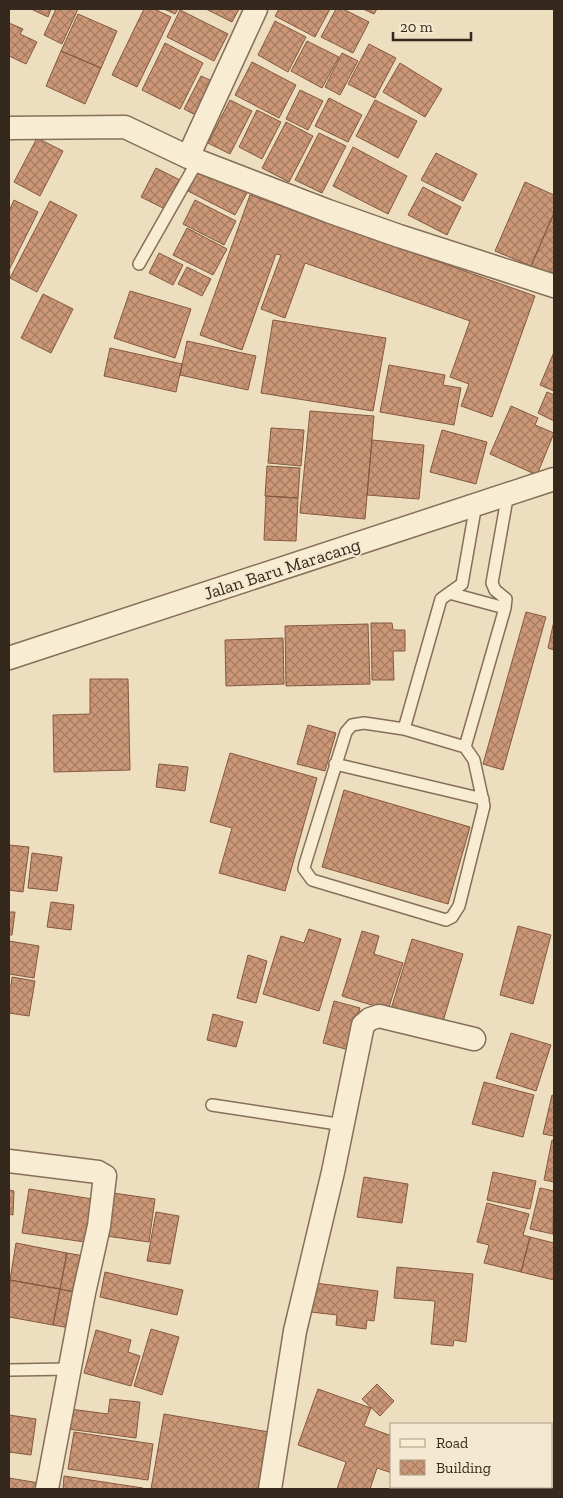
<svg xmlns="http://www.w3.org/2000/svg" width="563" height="1498" font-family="'Zilla Slab',serif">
	<defs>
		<pattern id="building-cross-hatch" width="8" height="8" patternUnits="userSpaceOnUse" patternTransform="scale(1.25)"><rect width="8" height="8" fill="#cb9777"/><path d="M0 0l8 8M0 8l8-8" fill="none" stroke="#a67b61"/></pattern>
	</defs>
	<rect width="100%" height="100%" fill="#eddec0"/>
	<path fill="url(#building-cross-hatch)" stroke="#84593f" d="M31,9H51L48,17Z
		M56,9H78L62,44L44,35Z
		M144,9H154L171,17L137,87L112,75Z
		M164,9H178L175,14Z
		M206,9H239L232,22Z
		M279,9H330L315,37L275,16Z
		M336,9H343L369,22L353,53L321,37Z
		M363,9H377L374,14Z
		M180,10L228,34L214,61L167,37Z
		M78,14L117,31L101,68L61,51Z
		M275,21L306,37L288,72L258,55Z
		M9,23L23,29L20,34L37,42L26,64L9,56Z
		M307,41L339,57L322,88L291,71Z
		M165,43L203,63L180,109L142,90Z
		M369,44L396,58L375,98L348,84Z
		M61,51L101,68L85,104L46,86Z
		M342,53L358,61L340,95L325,87Z
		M252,62L296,85L279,118L235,95Z
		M400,63L442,89L425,117L383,92Z
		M201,76L221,85L203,119L184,109Z
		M300,90L323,101L308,130L286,119Z
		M329,98L362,115L348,142L315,126Z
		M230,100L252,111L230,154L208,143Z
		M375,100L417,121L398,158L356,136Z
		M257,110L281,122L262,159L239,147Z
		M286,122L313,136L289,182L262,168Z
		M319,133L346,146L322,193L295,180Z
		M37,138L63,151L40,196L14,182Z
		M353,147L407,176L388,214L333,186Z
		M436,153L477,174L463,201L421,180Z
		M200,167L248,191L235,215L188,191Z
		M156,168L180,180L165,209L141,197Z
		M525,182L554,195V213L531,266L495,251Z
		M423,187L461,207L447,235L408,215Z
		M250,195L535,296L492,417L461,406L469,384L450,377L470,321L305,263L285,318L261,309L281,255L276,254L242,350L200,335Z
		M14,200L38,212L9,270V211Z
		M195,200L236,221L224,245L183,224Z
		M50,201L77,215L37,292L10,278Z
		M554,213V277L531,266Z
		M187,228L227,249L213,275L173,255Z
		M159,253L183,265L173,285L149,273Z
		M187,267L211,279L202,296L178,284Z
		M130,291L191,309L175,358L114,338Z
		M43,294L73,309L51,353L21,338Z
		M273,320L386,338L373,411L261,393Z
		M187,341L256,356L248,390L180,375Z
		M110,348L182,364L176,392L104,376Z
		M554,352V391L540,385Z
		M389,365L445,375L443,385L461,388L454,425L380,412Z
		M547,392L554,395V421L538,413Z
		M511,406L538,418L535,425L554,433L537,475L490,454Z
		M310,411L374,416L365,519L300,513Z
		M271,428L304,430L301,466L268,463Z
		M442,430L487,442L476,484L430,472Z
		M372,440L424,445L419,499L367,495Z
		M267,466L300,468L298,498L265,496Z
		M266,496L298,498L296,541L264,540Z
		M526,612L546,617L503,770L483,764Z
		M554,621V650L548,648Z
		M371,623H392L393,630H405V651H393L394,680H372Z
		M368,624L370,684L286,686L285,626Z
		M283,638L284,684L226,686L225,640Z
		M90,679H128L130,770L54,772L53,715L90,714Z
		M308,725L336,733L325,771L297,764Z
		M230,753L317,778L285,891L219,873L232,828L210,822Z
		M159,764L188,767L185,791L156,787Z
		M344,790L470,827L448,904L322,867Z
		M9,845L29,847L23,892L9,890Z
		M32,853L62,857L57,891L28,888Z
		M51,902L74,905L71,930L47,927Z
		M9,912H15L12,935H9Z
		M518,926L551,935L533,1004L500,995Z
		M309,929L341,939L319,1011L263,994L281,936L304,943Z
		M362,931L379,936L374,954L403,963L388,1010L342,996Z
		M412,939L463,954L442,1025L391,1009Z
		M9,941L39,946L34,978L9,974Z
		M248,955L267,961L256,1003L237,998Z
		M12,977L35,981L29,1016L9,1013V986H11Z
		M334,1001L360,1008L349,1050L323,1043Z
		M213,1014L243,1022L236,1047L207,1040Z
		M511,1033L551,1045L536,1091L496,1078Z
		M484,1082L534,1095L523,1137L472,1124Z
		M552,1095L554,1096V1136L543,1134Z
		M552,1140L554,1141V1182L544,1180Z
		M493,1172L536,1181L530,1209L487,1200Z
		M364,1177L408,1184L402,1223L357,1217Z
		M540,1188L554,1191L553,1234L530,1229Z
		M29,1189L99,1200L92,1243L22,1233Z
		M9,1190L14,1191L13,1215L9,1214Z
		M113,1193L155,1199L149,1242L106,1236Z
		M487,1203L529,1214L523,1235L530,1237L521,1272L484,1263L489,1245L477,1242Z
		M156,1212L179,1216L170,1264L147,1261Z
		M530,1237L554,1243V1280L521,1272Z
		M16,1243L67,1253L60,1289L10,1280Z
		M67,1253L90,1257L83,1294L60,1289Z
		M397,1267L473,1274L466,1342L454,1340L453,1346L431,1344L435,1301L394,1298Z
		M105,1272L183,1290L177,1315L100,1297Z
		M10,1280L60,1289L53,1325L9,1317Z
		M315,1283L378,1291L374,1321L367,1320L366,1329L336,1325L337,1315L311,1312Z
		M60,1289L83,1294L76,1329L53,1325Z
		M151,1329L179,1337L162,1395L134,1386Z
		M96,1330L131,1340L128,1352L140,1356L131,1386L84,1373Z
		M377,1384L394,1401L380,1416L362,1399Z
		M318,1389L371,1408L364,1426L392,1436V1473L377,1468L370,1489H337L346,1462L298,1445Z
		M110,1399L140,1402L136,1438L68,1429L70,1409L108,1414Z
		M164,1414L275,1433L265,1489H151Z
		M9,1415L36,1419L31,1455L9,1452Z
		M74,1432L153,1444L148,1480L68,1469Z
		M64,1476L143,1488V1489H63Z
		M9,1478L39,1483L38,1489H9Z
		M506,1487H550V1489H506Z"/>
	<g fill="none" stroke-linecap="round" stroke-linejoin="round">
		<g stroke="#866f59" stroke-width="14">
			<path id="lane" d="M139,264L198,160
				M449,593L505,608
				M364,723L404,729L465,747L474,760L484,806L459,906L452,917L446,920L312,880L304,869L305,864L346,732L352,725Z
				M404,729L441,599L462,584L476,504
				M465,747L505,608L506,599L495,590L492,583L508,493
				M335,764L483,799
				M212,1105L344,1125
				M9,1370L69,1369"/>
		</g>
		<g stroke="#866f59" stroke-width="25">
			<path id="street" d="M9,128L125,127L188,157L328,211L399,236L554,286
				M188,157L256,9
				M9,658L554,479
				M9,1161L98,1172L105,1176L99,1226L84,1293L47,1489
				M270,1489L295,1331L333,1172L363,1025L370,1019L379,1016L474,1039"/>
		</g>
		<use href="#lane" stroke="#f8ecd3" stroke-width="11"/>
		<use href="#street" stroke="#f8ecd3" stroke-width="22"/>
	</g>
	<g text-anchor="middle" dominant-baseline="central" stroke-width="4" stroke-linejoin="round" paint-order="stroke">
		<g font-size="18" fill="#35281d" stroke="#f4e9d0">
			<text transform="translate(282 569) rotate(-18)">Jalan Baru Maracang</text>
		</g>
	</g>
	<rect width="563" height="1498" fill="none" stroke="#35281d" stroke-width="20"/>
	<rect x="390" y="1423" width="162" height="65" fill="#f4e9d0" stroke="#a89c88"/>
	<rect x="400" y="1439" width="25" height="8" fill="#f8ecd3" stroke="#a89c88"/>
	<text x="436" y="1448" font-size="15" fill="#35281d">Road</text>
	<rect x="400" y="1460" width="25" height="15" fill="url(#building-cross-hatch)" stroke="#a89c88"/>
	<text x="436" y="1473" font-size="15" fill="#35281d">Building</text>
	<path d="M393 32v8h78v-8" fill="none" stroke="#35281d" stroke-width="2.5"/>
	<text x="400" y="32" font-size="15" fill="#35281d" stroke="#f4e9d0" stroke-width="4" paint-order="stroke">20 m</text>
</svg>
